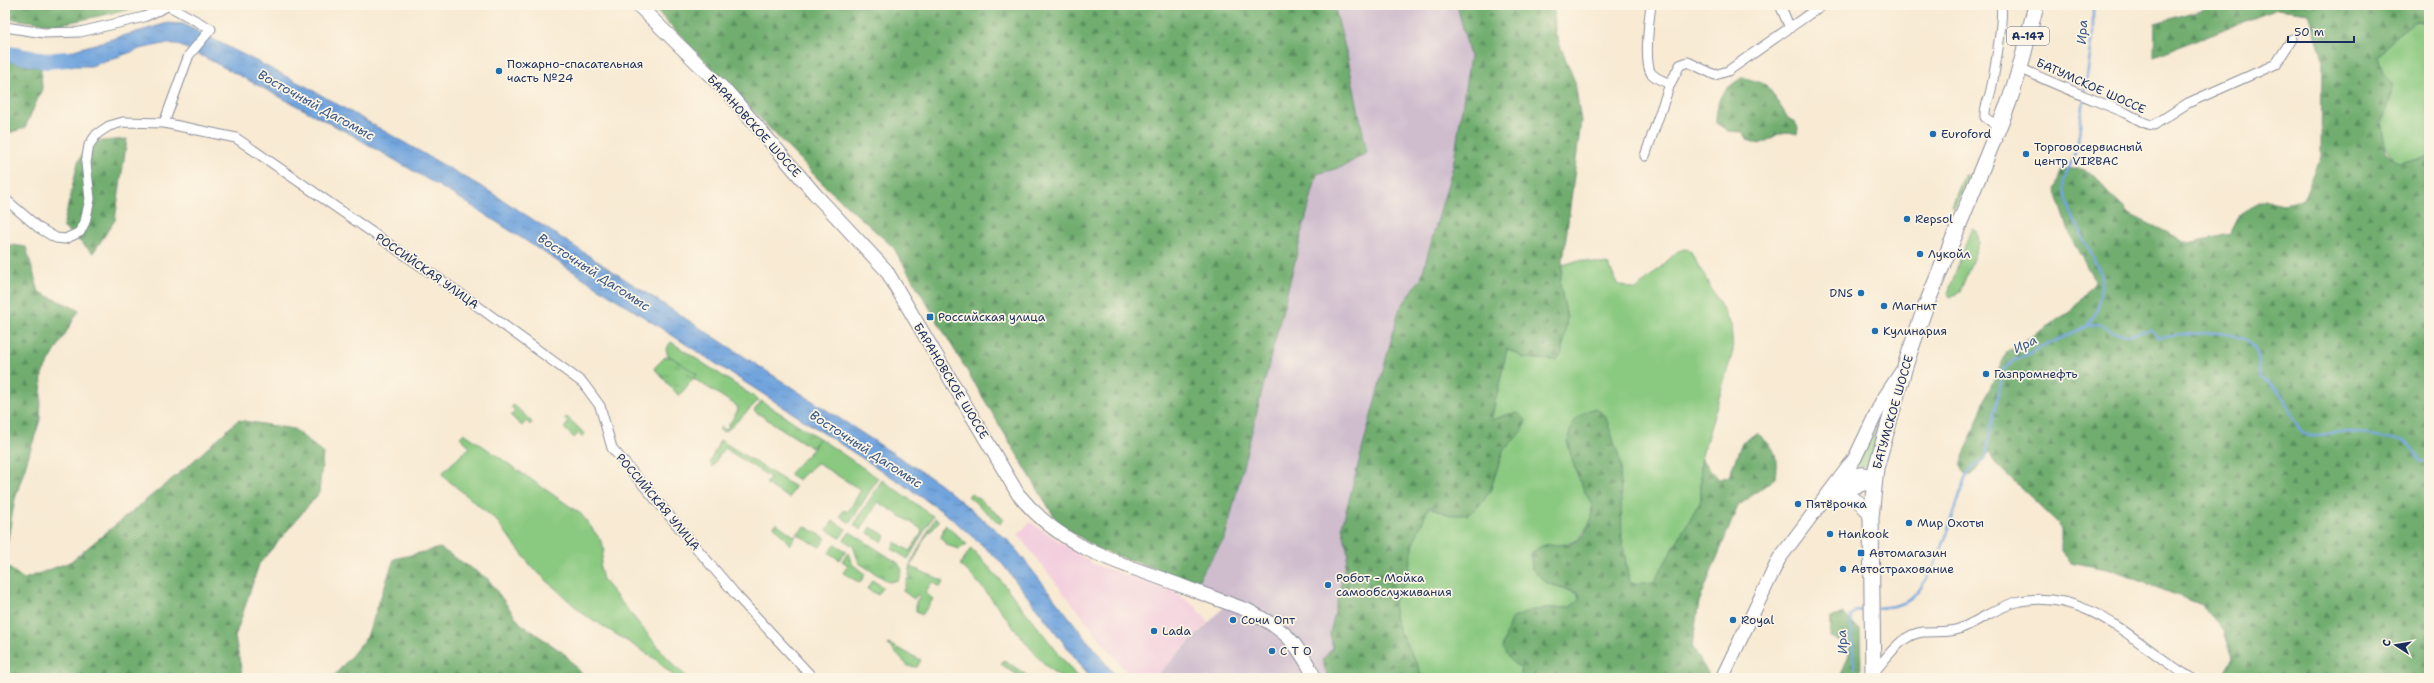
<svg xmlns="http://www.w3.org/2000/svg" width="2434" height="683" font-family="'Shantell Sans',sans-serif">
	<defs>
		<pattern id="forest-firs" width="22" height="20" patternUnits="userSpaceOnUse"><rect width="22" height="20" fill="#6fad6e"/><path d="M5 1l3.5 6h-7zM16 11l3.5 6h-7z" fill="#5a8d5e"/></pattern>
		<pattern id="park-tufts" width="24" height="20" patternUnits="userSpaceOnUse"><rect width="24" height="20" fill="#8ac980"/><path d="M3 7l-1-3M5 7V3M7 7l1-3M15 17l-1-3M17 17v-4M19 17l1-3" fill="none" stroke="#70a46c"/></pattern>
		<pattern id="water-ripples" width="26" height="14" patternUnits="userSpaceOnUse"><rect width="26" height="14" fill="#71a4dd"/><path d="M2 4q2-2 4 0t4 0M15 11q2-2 4 0t4 0" fill="none" stroke="#5c86b6"/></pattern>
	</defs>
	<rect width="100%" height="100%" fill="#fcf5e5"/>
	<filter id="ink" filterUnits="userSpaceOnUse"><feTurbulence type="fractalNoise" baseFrequency=".025" numOctaves="2"/><feDisplacementMap in="SourceGraphic" scale="8" xChannelSelector="R" yChannelSelector="G"/><feConvolveMatrix kernelMatrix="1 2 1 2 8 2 1 2 1" color-interpolation-filters="sRGB"/></filter>
	<filter id="wash" filterUnits="userSpaceOnUse"><feTurbulence type="fractalNoise" baseFrequency=".012" numOctaves="4" result="noise"/><feDisplacementMap in="SourceGraphic" scale="16" xChannelSelector="R" yChannelSelector="G"/><feGaussianBlur stdDeviation="0.9" result="paint"/><feColorMatrix in="noise" values="0 0 0 0 0 0 0 0 0 0 0 0 0 0 0 0 0 1.4 0 .05"/><feComposite in="paint" operator="in"/></filter>
	<g filter="url(#wash)">
		<rect width="100%" height="100%" fill="#f8ead3"/>
		<path fill="#f3cfde" d="M1030,522L1093,564L1177,592V594L1195,606L1208,622L1154,678H1131L1018,535Z"/>
		<path fill="#cfbdce" d="M1334,5H1457L1470,56L1453,166L1421,278L1399,310L1342,526L1348,553L1330,634L1333,648L1322,660L1328,678H1154L1224,607L1198,583L1201,575L1225,538L1317,174L1342,167L1367,153L1348,59Z"/>
		<path fill="#8ac980" stroke="#527c6f" d="M2415,22L2429,23V155L2421,159L2398,162C2374,138 2382,121 2392,93L2383,74L2378,56L2395,37Z
			M1964,175L1968,176L1954,208L1952,206Z
			M1972,229L1978,233L1979,243L1960,292L1950,297L1948,293L1970,232Z
			M1685,249L1690,250L1731,325L1733,351L1701,459V500L1653,584L1629,583L1622,539L1567,441L1576,471L1592,506L1590,523L1578,540L1559,546L1545,545L1531,553L1532,569L1545,582L1578,594L1579,600L1570,607L1532,610L1513,663L1521,668L1519,678H1422L1418,666L1399,631L1394,617V601L1407,579L1414,541L1429,507L1450,515L1490,491L1503,451L1523,431L1509,414L1491,421L1507,349L1524,358L1547,360L1567,318L1560,284L1563,265L1579,260L1609,265L1617,284L1636,290L1678,251Z
			M671,342L759,400L729,429L723,432L719,429L721,427L726,430L738,410L737,406L693,378L697,375L671,357L668,356L666,349Z
			M514,405L532,422L530,425L526,421L522,426L511,416L515,411L511,407Z
			M1883,414L1870,467L1858,466L1857,464Z
			M567,417L585,434L582,437L579,433L574,438L564,428L568,423L564,419Z
			M464,433L581,514L600,539L604,549L600,567L603,580L675,667L689,678H676L654,658L582,613L532,567L496,520L443,476V472L470,447L460,437Z
			M819,438L878,478L850,523L840,516L844,510L848,512L861,490L817,463L798,480L789,474L813,449Z
			M720,440L795,487L789,498L766,484L770,477L724,448L712,467L710,462Z
			M882,480L933,516L908,559L892,549L895,542L910,551L922,532L920,528L878,502L861,530L854,525Z
			M971,493L1004,519L1000,524L968,496Z
			M935,518L939,521L924,539L911,567L944,581L940,587L932,582L925,593L933,599L922,615L916,611V602L920,596L917,595L914,599L903,591L908,578L913,579L909,576L911,563Z
			M776,523L794,536L799,531L790,545L774,526Z
			M945,525L967,544L959,549L946,545L941,537Z
			M804,526L826,538L820,547L798,535Z
			M871,527L886,536L882,542L868,533Z
			M835,544L846,551L840,560L829,553Z
			M971,548L998,577L1078,678C1074,678 1067,679 1063,678C1040,671 988,586 960,565Z
			M848,553L852,564L865,574L860,583L843,573L848,565L842,561Z
			M872,580L883,587L878,595L867,589Z
			M889,644L921,660L917,667L908,666L888,645Z
			M1004,660L1031,678H1022L1001,664Z"/>
		<path fill="url(#forest-firs)" stroke="#456e66" d="M5,5H136L128,10L56,25L5,18Z
			M651,5H1334L1348,59L1367,153L1342,167L1317,174L1225,538L1201,574L1198,583L1100,550L1058,523L893,247L825,186Z
			M1457,5H1554L1555,33L1575,82L1581,122L1560,284L1567,318L1564,341L1561,355L1556,360L1524,358L1507,349L1491,420L1509,414L1518,413L1526,420L1523,431L1503,451L1490,491L1482,503L1468,515H1450L1429,507L1414,541L1407,579L1394,601V617L1399,631L1418,666L1422,678H1328L1322,660L1333,648L1330,634L1348,553L1342,526L1399,310L1421,278L1453,166L1470,56Z
			M2219,5H2429V23L2415,22L2395,37L2378,56L2383,74L2392,84V93L2381,123L2386,151L2398,162L2421,159L2429,155V678H2221L2233,658L2224,631L2202,605L2111,570L2071,562L2061,551V531L2059,524L1995,463L1989,451L1972,476L1964,473L1960,465L1988,392L2007,352L2071,311L2095,281L2072,240L2055,189L2062,169H2082L2096,176L2107,192L2131,215L2189,243L2230,234L2241,213L2265,200L2283,204L2303,200L2321,157L2322,56L2309,13L2277,9L2154,56L2155,23Z
			M5,61L41,68L42,89L25,128L5,134Z
			M1743,77L1767,85L1788,118L1795,122L1798,128L1797,134C1778,128 1775,139 1759,144L1748,140L1743,132L1728,131L1716,123C1717,96 1721,91 1743,77Z
			M127,139L115,220L93,253L63,227L78,162L89,142Z
			M5,244L26,247L39,292L79,310L42,374L40,420L15,499L5,555Z
			M1595,408L1605,415L1620,460L1622,539L1629,583H1653L1701,500V459L1719,479L1729,476L1742,442L1757,433C1776,449 1778,453 1775,478L1738,506L1699,602L1692,646L1709,675L1707,678H1519L1521,668L1513,663L1502,648L1511,619L1532,610L1570,607L1579,600L1578,593L1545,582L1532,569L1531,553C1535,551 1540,546 1545,545C1554,543 1565,548 1577,541C1586,535 1595,516 1592,506C1591,501 1587,496 1585,492C1572,463 1552,422 1595,408Z
			M238,420L294,429L323,453L319,493L259,564L235,637L243,678H5V565L24,579L70,562L189,465Z
			M440,548L488,579L520,623L565,654L585,678H329L336,674L367,637L394,559Z
			M1843,613L1860,630L1861,678H1840L1849,654V644L1830,637L1831,618Z"/>
		<path fill="url(#park-tufts)" stroke="#527c6f" d="M665,357H671L697,374L679,396L654,368Z
			M761,401L819,438L812,448L754,411Z
			M833,521L846,529L840,538L827,530Z
			M850,532L898,563L902,570L898,580L889,582L859,563L853,546L844,540Z"/>
		<path fill="url(#water-ripples)" stroke="#466a9e" d="M168,23L183,24L307,87L489,191L939,483L1010,542L1117,678H1091L1000,561L950,517L904,485L461,199L352,135L206,58L176,44H163L140,49L91,66H72L46,61L74,50Z"/>
		<g fill="none" stroke-linecap="round" stroke-linejoin="round">
			<path stroke="#71a4dd" stroke-width="2.5" d="M2087,326C2109,322 2108,334 2126,335C2134,335 2143,330 2151,330L2158,338C2183,335 2237,324 2254,348C2260,357 2259,368 2260,378C2268,382 2274,386 2280,393C2291,406 2292,431 2311,436C2318,438 2327,433 2335,432C2346,431 2393,438 2404,442C2412,445 2416,454 2420,461L2429,462
				M1877,608C1888,607 1903,606 1912,598C1940,571 1952,516 1965,479L1971,469L1984,460L2004,369L2013,361L2087,326L2098,310L2102,276L2071,213L2064,189V180L2077,148L2093,35V5
				M1854,669L1851,616L1856,611L1868,609"/>
			<path stroke="#71a4dd" stroke-width="16" d="M5,53L46,61L67,59"/>
		</g>
	</g>
	<g filter="url(#ink)">
		<g fill="none" stroke-linecap="round" stroke-linejoin="round">
			<g stroke="#8a8c98" stroke-width="11">
				<path id="minor" d="M1651,5C1649,18 1644,63 1651,73C1656,79 1664,81 1670,84
					M1780,5L1790,28
					M5,27L44,33L80,32L144,17L170,5
					M2020,68C2055,85 2090,98 2126,113C2135,117 2144,125 2154,125L2188,103L2276,64L2292,39
					M164,123L189,55L211,29L169,6
					M1999,127L1985,117C1984,107 1989,100 1991,90C1994,75 2004,18 2001,5
					M1645,156L1670,84L1680,65L1688,62L1715,75L1728,71L1822,5
					M5,199L39,228L56,238L65,239L80,232L85,222L90,199L86,163L89,145L97,134L109,126L123,122L164,123L236,138L461,294L583,383L600,406L612,448L737,596L813,678
					M1873,673C1887,658 1901,634 1923,632C1935,631 1948,633 1959,629C1980,621 1998,606 2020,601C2090,588 2136,646 2191,678"/>
			</g>
			<g stroke="#8a8c98" stroke-width="15">
				<path id="secondary" d="M638,5L732,97L815,194L886,270L1018,494C1056,541 1100,557 1155,576C1185,587 1216,599 1247,610C1284,629 1296,640 1315,678
					M1840,484C1850,474 1861,471 1874,477
					M1834,493L1874,481
					M1826,498C1847,494 1861,497 1871,518
					M1722,678L1779,559L1855,458L1882,401L1901,372"/>
			</g>
			<g stroke="#8a8c98" stroke-width="17">
				<path id="trunk" d="M1873,678L1871,518L1876,468L1906,363L1925,308L2009,102L2020,68L2036,5"/>
			</g>
			<use href="#minor" stroke="#fff" stroke-width="9"/>
			<use href="#secondary" stroke="#fff" stroke-width="13"/>
			<use href="#trunk" stroke="#fff" stroke-width="15"/>
		</g>
	</g>
	<g fill="#1f6fb2" stroke="#fcf5e5" stroke-width="1.5">
		<circle cx="499" cy="71" r="4"/>
		<circle cx="1933" cy="134" r="4"/>
		<circle cx="2026" cy="154" r="4"/>
		<circle cx="1907" cy="219" r="4"/>
		<circle cx="1920" cy="254" r="4"/>
		<circle cx="1861" cy="293" r="4"/>
		<circle cx="1884" cy="306" r="4"/>
		<rect x="926" y="313" width="8" height="8" rx="2"/>
		<circle cx="1875" cy="331" r="4"/>
		<circle cx="1986" cy="374" r="4"/>
		<circle cx="1798" cy="504" r="4"/>
		<circle cx="1909" cy="523" r="4"/>
		<circle cx="1830" cy="534" r="4"/>
		<rect x="1857" y="549" width="8" height="8" rx="2"/>
		<circle cx="1843" cy="569" r="4"/>
		<circle cx="1328" cy="585" r="4"/>
		<circle cx="1233" cy="620" r="4"/>
		<circle cx="1733" cy="620" r="4"/>
		<circle cx="1154" cy="631" r="4"/>
		<circle cx="1272" cy="651" r="4"/>
	</g>
	<g text-anchor="middle" dominant-baseline="central" stroke-width="3.5" stroke-linejoin="round" paint-order="stroke">
		<rect fill="#fcf5e5" stroke="#5e6a86" stroke-width="1" x="2007" y="27" width="42" height="18" rx="3"/>
		<g font-size="11" font-weight="bold" fill="#1b2f5e">
			<text x="2028" y="36">А-147</text>
		</g>
		<g font-size="12" fill="#1b2f5e" stroke="#fcf5e5" text-anchor="start">
			<text x="507" y="64">Пожарно-спасательная<tspan x="507" dy="14">часть №24</tspan></text>
			<text x="1941" y="134">Euroford</text>
			<text x="2034" y="147">Торговосервисный<tspan x="2034" dy="14">центр VIRBAC</tspan></text>
			<text x="1915" y="219">Repsol</text>
			<text x="1928" y="254">Лукойл</text>
			<text x="1853" y="293" text-anchor="end">DNS</text>
			<text x="1892" y="306">Магнит</text>
			<text x="938" y="317">Российская улица</text>
			<text x="1883" y="331">Кулинария</text>
			<text x="1994" y="374">Газпромнефть</text>
			<text x="1806" y="504">Пятёрочка</text>
			<text x="1917" y="523">Мир Охоты</text>
			<text x="1838" y="534">Hankook</text>
			<text x="1869" y="553">Автомагазин</text>
			<text x="1851" y="569">Автострахование</text>
			<text x="1336" y="578">Робот - Мойка<tspan x="1336" dy="14">самообслуживания</tspan></text>
			<text x="1241" y="620">Сочи Опт</text>
			<text x="1741" y="620">Royal</text>
			<text x="1162" y="631">Lada</text>
			<text x="1280" y="651">С Т О</text>
		</g>
		<g font-size="12" fill="#1b2f5e" stroke="#fcf5e5">
			<text transform="translate(2091 86) rotate(24)">БАТУМСКОЕ ШОССЕ</text>
			<text transform="translate(754 126) rotate(48)">БАРАНОВСКОЕ ШОССЕ</text>
			<text transform="translate(427 271) rotate(35)">РОССИЙСКАЯ УЛИЦА</text>
			<text transform="translate(951 381) rotate(59)">БАРАНОВСКОЕ ШОССЕ</text>
			<text transform="translate(1893 412) rotate(-74)">БАТУМСКОЕ ШОССЕ</text>
			<text transform="translate(658 502) rotate(50)">РОССИЙСКАЯ УЛИЦА</text>
		</g>
		<g font-size="13" font-style="italic" fill="#39588a" stroke="#fcf5e5">
			<text transform="translate(2082 32) rotate(-86)">Ира</text>
			<text transform="translate(316 105) rotate(29)">Восточный Дагомыс</text>
			<text transform="translate(594 272) rotate(33)">Восточный Дагомыс</text>
			<text transform="translate(2025 344) rotate(-26)">Ира</text>
			<text transform="translate(866 449) rotate(33)">Восточный Дагомыс</text>
			<text transform="translate(1842 642) rotate(-93)">Ира</text>
		</g>
	</g>
	<rect width="2434" height="683" fill="none" stroke="#fcf5e5" stroke-width="20"/>
	<g transform="translate(2396 645) rotate(282)" stroke="#fcf5e5" stroke-width="3" paint-order="stroke">
	<path d="M0-3L7 15L0 10L-7 15Z" fill="#1b2f5e"/>
	<text y="-6" font-size="11" font-weight="bold" text-anchor="middle" fill="#1b2f5e">С</text>
	</g>
	<path d="M2288 36v6h66v-6" fill="none" stroke="#1b2f5e" stroke-width="2"/>
	<text x="2294" y="36" font-size="12" fill="#1b2f5e" stroke="#fcf5e5" stroke-width="3" paint-order="stroke">50 m</text>
</svg>
